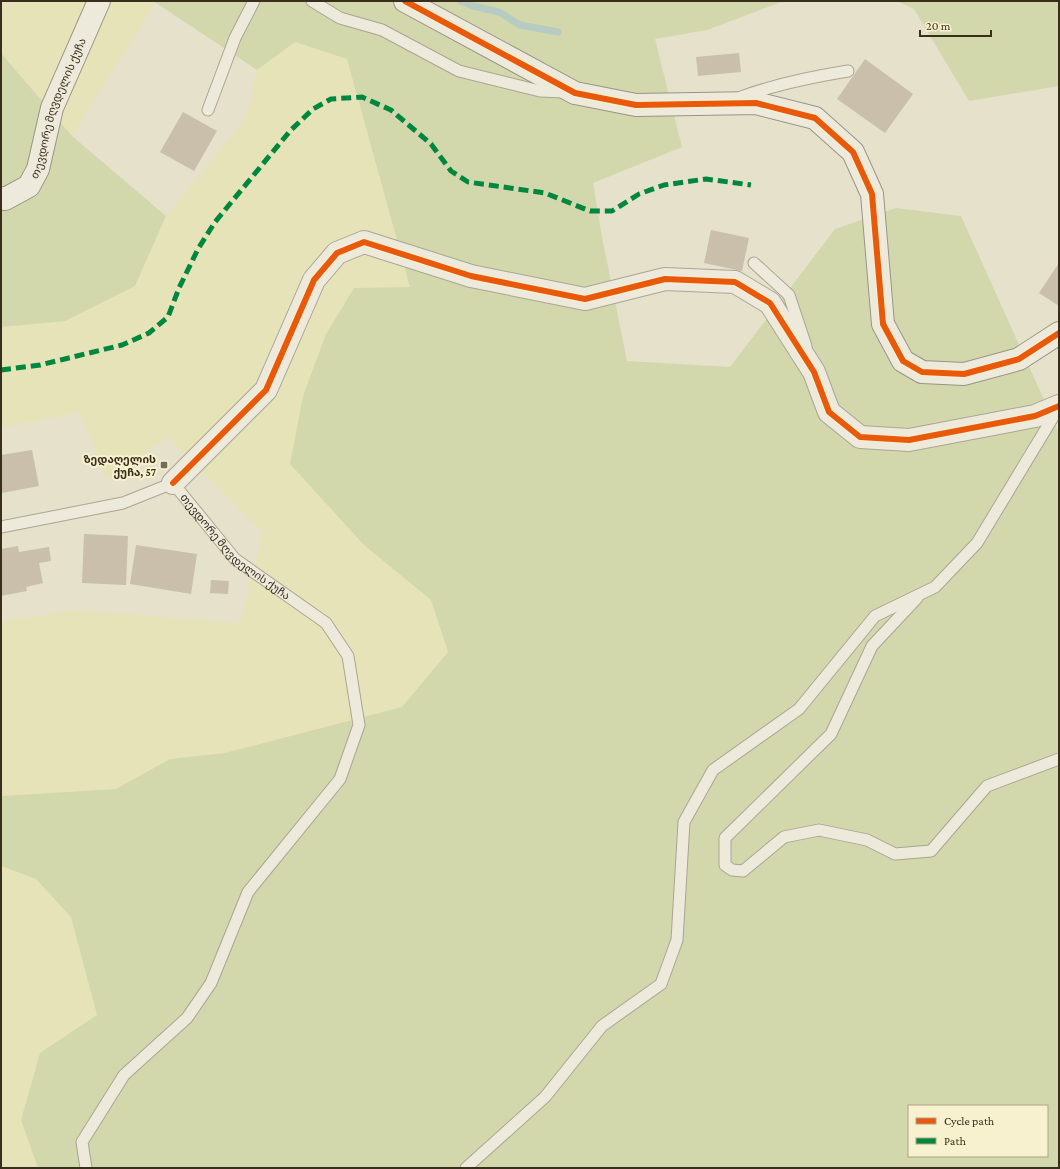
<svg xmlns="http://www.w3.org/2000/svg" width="1060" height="1169" font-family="'Crimson Pro','Noto Sans Georgian',serif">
	<rect width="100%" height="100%" fill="#e6e1ca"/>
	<path fill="#e7e3b9" d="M1,1H153L155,4L72,136L1,53Z
		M295,42L347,59L410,288L364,545L431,600L448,652L402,707L225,753L170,759L116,789L1,796V622L74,610L240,623L263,533L168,437L107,480L80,412L1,428V327L65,321L135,286L166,216L246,118L257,70Z
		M1,866L36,879L71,917L97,1015L40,1053L21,1120L38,1168H1Z"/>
	<path fill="#d2d8ab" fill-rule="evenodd" d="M153,1H784L707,30L655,39L682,147L593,183L602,237L627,361L730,367L835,229L896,208L961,216L1059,433V1168H38L21,1120L40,1053L97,1015L71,917L36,879L1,866V796L116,789L170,759L225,753L402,707L448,652L431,600L364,545L290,464L303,396L326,334L354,288L410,287L347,59L295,42L257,70ZM909,1106H1047V1156H909Z
		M897,1H1059V86L969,101L914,9Z
		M1,53L72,136L166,216L135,286L65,321L1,327Z"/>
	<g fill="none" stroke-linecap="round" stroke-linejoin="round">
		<path stroke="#b6cbc1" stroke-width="7" d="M461,1L473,6L499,12L520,25L558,32"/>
	</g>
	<path fill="#c9bfab" d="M739,53L741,72L698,76L696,57Z
		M865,59L913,94L885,133L837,99Z
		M183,112L217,131L194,171L160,152Z
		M711,230L749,238L742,271L704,263Z
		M1059,263V306L1039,293Z
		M32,450L39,486L2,493L1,455Z
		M84,534L128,536L126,585L82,583Z
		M136,545L197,554L191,594L130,584Z
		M18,546L19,552L49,547L51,561L39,563L43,583L26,587L27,591L1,596V549Z
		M211,580L229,581L228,594L210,593Z"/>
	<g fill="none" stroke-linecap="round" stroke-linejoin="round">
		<g stroke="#aba494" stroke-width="13">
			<g id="lane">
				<path d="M312,1L340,18L382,30L459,71L540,91L564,92"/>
				<path d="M741,97C776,84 811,77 848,71"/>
				<path d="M208,110L235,38L254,1"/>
				<path d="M754,263L789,295L806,346"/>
				<path id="s1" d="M1,527L123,503L173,483L235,559L326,623L348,656L359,725L340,779L248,892L211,983L187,1018L124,1075L82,1142L86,1168"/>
				<path d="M917,598L872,646L831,734L725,838V865L732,870L743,871L784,837L819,830L867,840L895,854L931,851L987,786L1059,759"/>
				<path d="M466,1168L545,1097L602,1026L661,984L677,940L684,822L713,770L799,709L875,616L935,587L977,543L1058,409"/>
			</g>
		</g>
		<g stroke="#aba494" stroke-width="24">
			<path id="street" d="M173,483L266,390L314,280L337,253L364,242L471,276L585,299L665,279L735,282L770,303L814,372L829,412L860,437L909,440L1035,416L1059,406"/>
		</g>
		<g stroke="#9a9484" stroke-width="24">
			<g id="secondary">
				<path d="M405,1L575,93L636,105L756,103L815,118L853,152L872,194L883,324L903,361L922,372L964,374L1019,359L1059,333"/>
				<path id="s2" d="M1,198L5,199L29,186L38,169L52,108L99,1"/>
			</g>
		</g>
		<use href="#lane" stroke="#edeadc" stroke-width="11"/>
		<use href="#street" stroke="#edeadc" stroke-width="22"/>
		<use href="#secondary" stroke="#edeadc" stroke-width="22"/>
		<path stroke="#00873e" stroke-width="5" stroke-dasharray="10 5" stroke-linecap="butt" d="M1,370L40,365L122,345L149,333L168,317L179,288L198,249L215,222L290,131L313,109L331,99L362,97L391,110L431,144L451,171L468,182L545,193L590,211H612L639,194L664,185L706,179L751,185"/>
		<g stroke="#f8f1cf" stroke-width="8">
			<path id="cycleway" d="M405,1L575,93L636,105L756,103L815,118L853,152L872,194L883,324L903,361L922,372L964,374L1019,359L1059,333
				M173,483L266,390L314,280L337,253L364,242L471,276L585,299L665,279L735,282L770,303L814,372L829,412L860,437L909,440L1035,416L1059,406"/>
		</g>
		<use href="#cycleway" stroke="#e8590c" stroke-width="6"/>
	</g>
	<rect fill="#766d58" stroke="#f8f1cf" stroke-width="1.5" x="160" y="461" width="8" height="8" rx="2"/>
	<g text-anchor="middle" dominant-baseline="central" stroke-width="4" stroke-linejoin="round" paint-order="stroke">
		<g font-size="11" fill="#392e1b" stroke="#f8f1cf">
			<text stroke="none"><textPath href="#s2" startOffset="115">თევდორე მღვდელის ქუჩა</textPath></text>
			<text stroke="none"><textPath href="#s1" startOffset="268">თევდორე მღვდელის ქუჩა</textPath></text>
		</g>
		<g font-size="11" font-weight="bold" fill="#392e1b" stroke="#f8f1cf" text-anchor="end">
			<text x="156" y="459">ზედაღელის<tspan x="156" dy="13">ქუჩა, 57</tspan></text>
		</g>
	</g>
	<rect width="1060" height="1169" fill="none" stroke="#392e1b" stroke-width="4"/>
	<rect x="908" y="1105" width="140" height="52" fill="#f8f1cf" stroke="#aca387"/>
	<rect x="916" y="1118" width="20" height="6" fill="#e8590c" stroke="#aca387"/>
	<text x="944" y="1125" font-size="12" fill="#392e1b">Cycle path</text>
	<rect x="916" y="1138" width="20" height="6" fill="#00873e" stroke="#aca387"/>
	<text x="944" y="1145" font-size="12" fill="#392e1b">Path</text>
	<path d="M920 30v6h71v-6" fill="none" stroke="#392e1b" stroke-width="2"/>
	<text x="926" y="30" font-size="12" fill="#392e1b" stroke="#f8f1cf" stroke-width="3" paint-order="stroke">20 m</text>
</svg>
